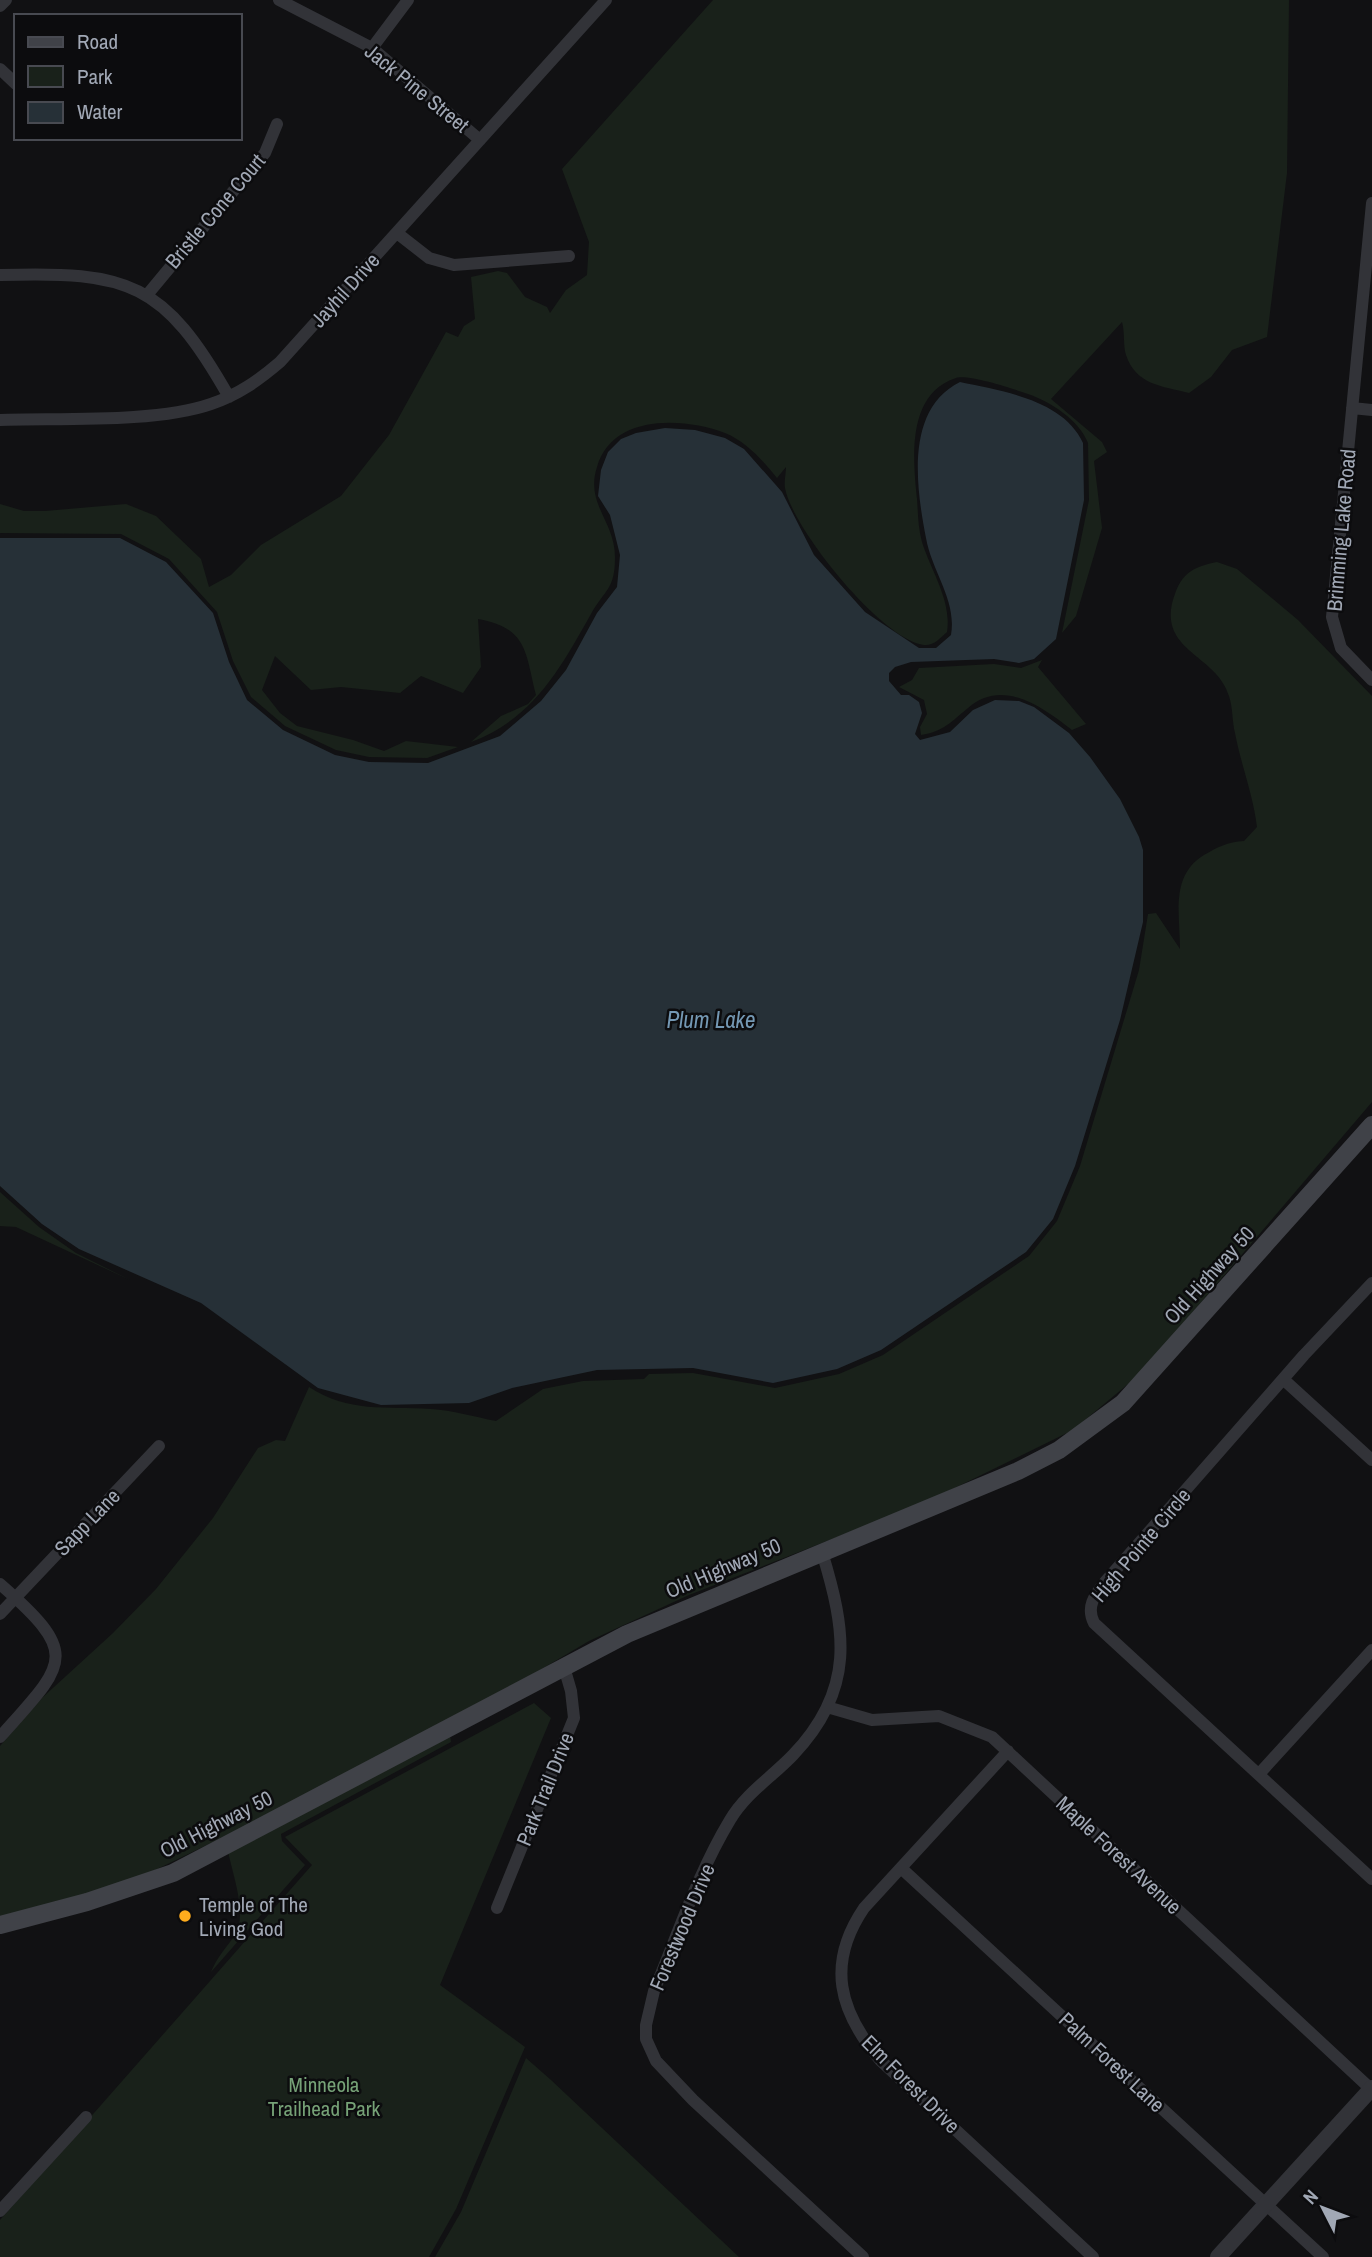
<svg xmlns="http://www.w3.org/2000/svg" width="1372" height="2257" font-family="'Archivo Narrow',sans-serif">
	<rect width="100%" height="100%" fill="#111113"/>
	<path fill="#19211a" d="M713,0H1289L1287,173L1267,337L1232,350L1211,377L1189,393C1162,386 1136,385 1126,355C1123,346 1125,332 1122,322L1051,399L1102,442L1107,452L1094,461L1102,528L1076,616L1062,633L1089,500L1088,443C1079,420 1051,402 1028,394C1014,389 968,374 956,378C906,394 913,460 917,499C918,513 918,528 922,542C931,571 952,601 947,632C940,638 934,646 924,645C882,640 792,528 785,488C784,481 786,473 786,467L777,478C762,460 747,442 725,433C683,417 612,414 597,467C585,504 615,521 615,557C615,590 605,589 591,614C560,669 533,719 471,742L501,716L528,704L536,695C525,652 528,628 478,619L481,667L463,693L421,676L400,693L341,687L311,690L275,656L262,690L280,713L297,726L353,740L384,751L406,741L458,747L427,758L369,757L336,750L285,726L251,697L233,661L217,612L169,559L121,534L0,533V504L24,511H45L126,504L156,516L201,559L209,587L231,575L261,545L341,496L389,435L446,332L458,337L464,326L475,319L471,277L498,271L507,273L525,297L547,307L550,313L566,290L587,275L589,242L562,169Z
		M1217,562L1237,569L1298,620L1372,696V1102L1140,1374L1073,1430L924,1503L689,1595L589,1641L496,1696L298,1801L149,1873L76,1899L0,1919V1746L42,1698L113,1633L156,1589L213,1518L258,1448L276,1440L285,1441L309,1387C349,1413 385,1406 431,1409C452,1410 475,1417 496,1421L543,1389L583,1381L644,1379L649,1374L693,1373L775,1388L839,1374L883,1355L1029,1256L1057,1221L1080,1166L1139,970L1148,914L1156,913L1180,949C1180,914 1170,876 1204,855C1218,847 1227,842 1244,841L1257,827C1253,794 1241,765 1235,733C1232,721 1233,708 1229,696C1217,653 1152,651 1176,591C1184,571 1197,566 1217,562Z
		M1042,660L1038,667L1086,724L1072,730C1043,708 1003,677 968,708C952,721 943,732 921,735L920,727L927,714L924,700L899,687L912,680L919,668L994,664L1021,668Z
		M0,1192L39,1227L76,1253L130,1280L16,1227L0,1226Z
		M534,1703L551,1718L440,1985L525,2047L456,2209L429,2257H0V2220L312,1865L285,1837Z
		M450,1735L451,1742L281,1834L282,1841L305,1865L211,1972C217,1957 226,1948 235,1935C248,1914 232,1873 228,1851Z
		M526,2058L551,2080L739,2257H435L461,2212Z"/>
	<path fill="#263037" d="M960,382C1001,391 1063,399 1083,443L1084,500L1056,639L1034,659L1019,663L994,659L911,662L895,667L889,673V681L901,695H909L919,702L922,713L915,734L920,740L950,732L973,710L995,700L1019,701L1034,707L1069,733L1090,757L1120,799L1139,837L1143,850V922L1120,1020L1075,1166L1053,1219L1026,1252L881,1350L837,1369L773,1383L693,1368L597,1370L512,1388L469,1403L381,1405L318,1388L201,1303L79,1249L42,1224L0,1186V538H120L166,562L213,613L229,662L247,700L283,730L335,755L369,762L428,763L500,736L541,701L566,670L597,613L617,587L620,555L610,515L598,496L601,470L608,452L621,439L636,433L665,428L695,430L725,438L744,449L782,492L814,555L865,612L919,648H936L951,635C957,600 932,572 926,538C916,487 905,409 960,382Z"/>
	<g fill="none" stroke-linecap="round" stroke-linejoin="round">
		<path stroke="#323338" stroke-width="12" d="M279,0L372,48L480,140
			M0,6L6,0
			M372,48L408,0
			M0,69L16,84
			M1372,203L1332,617L1341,648L1372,680
			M397,233L429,258L454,265L569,256
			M0,275C129,271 164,282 229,397
			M147,295L265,153L277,124
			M1352,408L1372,410
			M0,420C60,418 156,423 211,404C238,395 259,380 280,362L606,0
			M1372,1283L1304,1355L1105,1582C1094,1596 1086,1607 1094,1623L1372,1879
			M1283,1379L1372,1460
			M822,1552C846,1631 856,1689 793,1755C772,1777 746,1793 730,1820C698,1873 678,1934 654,1991L646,2025V2039L656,2061L693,2100L863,2257
			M0,1584C81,1655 67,1662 0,1737
			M0,1614L159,1446
			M827,1707L872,1720L939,1716L992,1737L1372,2090
			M1008,1751L864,1908C826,1964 839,2011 880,2060L1093,2257
			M1259,1774L1372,1650
			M901,1868L1323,2257
			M497,1908L574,1718L571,1691L564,1667
			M0,2211L86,2117"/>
		<path stroke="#323338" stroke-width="16" d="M1218,2257L1372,2088"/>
		<path stroke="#404248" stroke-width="18" d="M0,1925L87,1902L173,1873L627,1634L1018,1471L1059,1450L1123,1403L1372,1125"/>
	</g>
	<circle fill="#ffac1d" stroke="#0c0c0e" stroke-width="2.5" cx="185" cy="1916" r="7"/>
	<g text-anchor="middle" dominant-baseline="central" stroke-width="5" stroke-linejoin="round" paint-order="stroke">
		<g font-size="21" fill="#a1a8b5" stroke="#0c0c0e">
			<text transform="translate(417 88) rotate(39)">Jack Pine Street</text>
			<text transform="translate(215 211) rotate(-50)">Bristle Cone Court</text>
			<text transform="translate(345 290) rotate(-48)">Jayhil Drive</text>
			<text transform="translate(1341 530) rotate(-85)">Brimming Lake Road</text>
			<text transform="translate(1209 1275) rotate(-48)">Old Highway 50</text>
			<text transform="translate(87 1522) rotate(-46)">Sapp Lane</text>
			<text transform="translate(1141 1545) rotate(-50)">High Pointe Circle</text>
			<text transform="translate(723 1568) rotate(-23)">Old Highway 50</text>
			<text transform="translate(545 1789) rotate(-68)">Park Trail Drive</text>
			<text transform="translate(216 1824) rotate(-27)">Old Highway 50</text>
			<text transform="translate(1119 1855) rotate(43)">Maple Forest Avenue</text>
			<text transform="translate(682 1927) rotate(-67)">Forestwood Drive</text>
			<text transform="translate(1112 2062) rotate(43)">Palm Forest Lane</text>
			<text transform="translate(911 2084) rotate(45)">Elm Forest Drive</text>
		</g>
		<g font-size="21" fill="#a1a8b5" stroke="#0c0c0e" text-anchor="start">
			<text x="199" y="1904">Temple of The<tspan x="199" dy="24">Living God</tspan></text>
		</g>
		<g font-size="21" fill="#76a277" stroke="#0c0c0e">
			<text x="324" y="2084">Minneola<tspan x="324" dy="24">Trailhead Park</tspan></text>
		</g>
		<g font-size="23" font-style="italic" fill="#7498b4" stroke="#0c0c0e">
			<text x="711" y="1019">Plum Lake</text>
		</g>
	</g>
	<rect x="14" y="14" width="228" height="126" fill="#0c0c0e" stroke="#484a51" stroke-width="2"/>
	<rect x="28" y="37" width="35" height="10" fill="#404248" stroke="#484a51" stroke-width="2"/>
	<text x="77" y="49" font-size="21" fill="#a1a8b5">Road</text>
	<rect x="28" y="66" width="35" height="21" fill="#19211a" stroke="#484a51" stroke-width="2"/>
	<text x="77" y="84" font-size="21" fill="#a1a8b5">Park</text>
	<rect x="28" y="102" width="35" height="21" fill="#263037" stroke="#484a51" stroke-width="2"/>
	<text x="77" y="119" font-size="21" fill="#a1a8b5">Water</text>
	<g transform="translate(1323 2208) rotate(312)" stroke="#0c0c0e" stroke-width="5" paint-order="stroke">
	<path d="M0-5L12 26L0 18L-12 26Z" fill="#a1a8b5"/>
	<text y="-10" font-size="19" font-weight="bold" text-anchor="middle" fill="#a1a8b5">N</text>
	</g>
</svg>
